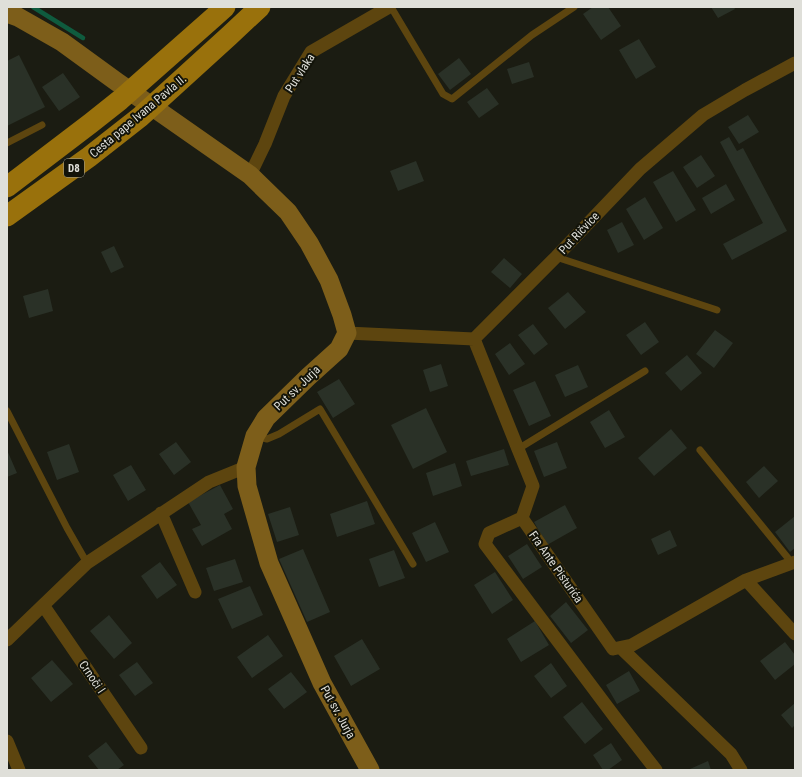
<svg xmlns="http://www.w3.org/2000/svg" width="802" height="777" font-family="'Roboto Condensed',sans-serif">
	<rect width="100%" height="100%" fill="#1b1c12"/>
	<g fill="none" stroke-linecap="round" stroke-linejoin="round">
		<path stroke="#0f5b3e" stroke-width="4.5" d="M33,7L83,38"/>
	</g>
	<path fill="#2a3127" d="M593,7H608L621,26L601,40L583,14Z
		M711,7H734L735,9L718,18Z
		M639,39L656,67L636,79L619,50Z
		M19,55L45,107L7,126V61Z
		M459,58L471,74L450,90L438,74Z
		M529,62L534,77L512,84L507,69Z
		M63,73L80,97L59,111L42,87Z
		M487,88L499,104L479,118L467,102Z
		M748,115L759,132L739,144L728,127Z
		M729,137L737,151L743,148L787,231L732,260L723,244L763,223L720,142Z
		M701,155L715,176L697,188L683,167Z
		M416,161L424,181L398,191L390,171Z
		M673,171L696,210L676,222L653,182Z
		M726,184L735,200L711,214L702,198Z
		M645,197L663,228L644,240L626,209Z
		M622,222L634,245L618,253L607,230Z
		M114,246L124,267L111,273L101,252Z
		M504,258L522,274L510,288L491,272Z
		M48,289L53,311L29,318L23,296Z
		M568,292L586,312L565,329L548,308Z
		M645,322L659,342L641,355L626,335Z
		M533,324L548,344L534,355L518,335Z
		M715,330L733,343L714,368L696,354Z
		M510,343L525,364L509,375L495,354Z
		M687,355L702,373L681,391L665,373Z
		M441,364L448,386L430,392L423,370Z
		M578,365L588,387L565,397L555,375Z
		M339,379L355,404L333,418L317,392Z
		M535,381L551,416L529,426L513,390Z
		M426,408L447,452L413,469L391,425Z
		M609,410L625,437L605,448L590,422Z
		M671,429L687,448L654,476L638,458Z
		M176,442L191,462L174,475L159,454Z
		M557,442L567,468L544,477L534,451Z
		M69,444L79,472L57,480L47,452Z
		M504,449L509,465L471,476L466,461Z
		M7,450L17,473L7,477Z
		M455,463L462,486L433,496L426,473Z
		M131,465L146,490L128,501L113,475Z
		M764,466L778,481L759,498L746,482Z
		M220,485L233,509L224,514L232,529L202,546L192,529L201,525L188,502Z
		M367,501L375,524L337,537L330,514Z
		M565,505L577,528L547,545L534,522Z
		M290,507L299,535L277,542L268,514Z
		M795,516V548L790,552L775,532Z
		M435,522L449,552L426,562L412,533Z
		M670,530L677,546L658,555L651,539Z
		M527,544L542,567L523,579L508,556Z
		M303,549L330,612L307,622L279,559Z
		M394,550L405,578L379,587L369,559Z
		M235,559L243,582L214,591L206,568Z
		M160,562L177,585L157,599L141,576Z
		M495,572L513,600L492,614L474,585Z
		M250,586L263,615L232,629L218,599Z
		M566,602L588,630L571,643L550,616Z
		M109,615L132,643L114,659L90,631Z
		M535,621L549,645L521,662L507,639Z
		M268,635L283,656L252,678L237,657Z
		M362,639L380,669L351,686L334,656Z
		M785,642L795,655V664L775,680L760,661Z
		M52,660L73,684L51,702L31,678Z
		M137,662L153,683L135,696L119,675Z
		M551,663L567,686L551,698L534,676Z
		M629,671L640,691L617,704L606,685Z
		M291,672L307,692L284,709L268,689Z
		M582,702L603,729L585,744L563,717Z
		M795,703V725L792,728L781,715Z
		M106,742L124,765L117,770H99L88,756Z
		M611,743L622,760L608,770H603L593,755Z
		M708,761L711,770H691L690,769Z"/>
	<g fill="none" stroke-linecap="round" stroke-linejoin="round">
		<path stroke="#5d450f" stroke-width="7" d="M391,7L443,94L452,99L532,35L574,7
			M7,143L42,125
			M556,257L717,310
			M7,411L67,528L87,563
			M256,436L267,439L279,434L320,409L413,564
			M518,449L645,371
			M700,450L792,563"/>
		<path stroke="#5d450f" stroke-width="13" d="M250,175L265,144L284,96L311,52L389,7
			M347,333L474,339L556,257L640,169L703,115L745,90L795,63
			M474,339L518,449L533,486L522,518L613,649L632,645L746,580L795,562
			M161,513L195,592
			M522,518L489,533L485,544L617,720L656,770
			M746,580L795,634
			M43,605L141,748
			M7,640L87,563L209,482L246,467
			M621,648L731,754L741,770
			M7,741L19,770"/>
		<path stroke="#7d5e1a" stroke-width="19" d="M7,13L18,17L62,42L117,82L250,175L288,212L309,243L329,280L342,315L347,333L339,349L308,377L266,418L255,436L246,467L247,486L269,563L322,683L370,770"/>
		<path stroke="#99710c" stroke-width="21" d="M7,187L91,123L120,100L214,17L225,7
			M7,216L89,157L140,117L229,36L260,7"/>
	</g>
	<g text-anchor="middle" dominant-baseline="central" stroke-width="4" stroke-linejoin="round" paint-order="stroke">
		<rect fill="#121309" stroke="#a2a29b" stroke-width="1" x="64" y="159" width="20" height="18" rx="3"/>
		<g font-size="11" font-weight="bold" fill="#dfdfd9">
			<text x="74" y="168">D8</text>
		</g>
		<g font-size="12" fill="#dfdfd9" stroke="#121309">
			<text transform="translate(300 73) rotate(-57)">Put vlaka</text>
			<text transform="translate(138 116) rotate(-40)">Cesta pape Ivana Pavla II.</text>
			<text transform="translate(579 233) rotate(-47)">Put Ričvice</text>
			<text transform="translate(297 388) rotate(-44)">Put sv. Jurja</text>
			<text transform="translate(556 567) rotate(55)">Fra Ante Pisturića</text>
			<text transform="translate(92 677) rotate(56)">Crnoči l</text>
			<text transform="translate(338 712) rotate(61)">Put sv. Jurja</text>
		</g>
	</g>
	<rect width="802" height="777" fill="none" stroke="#dfdfd9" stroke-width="16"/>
</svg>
